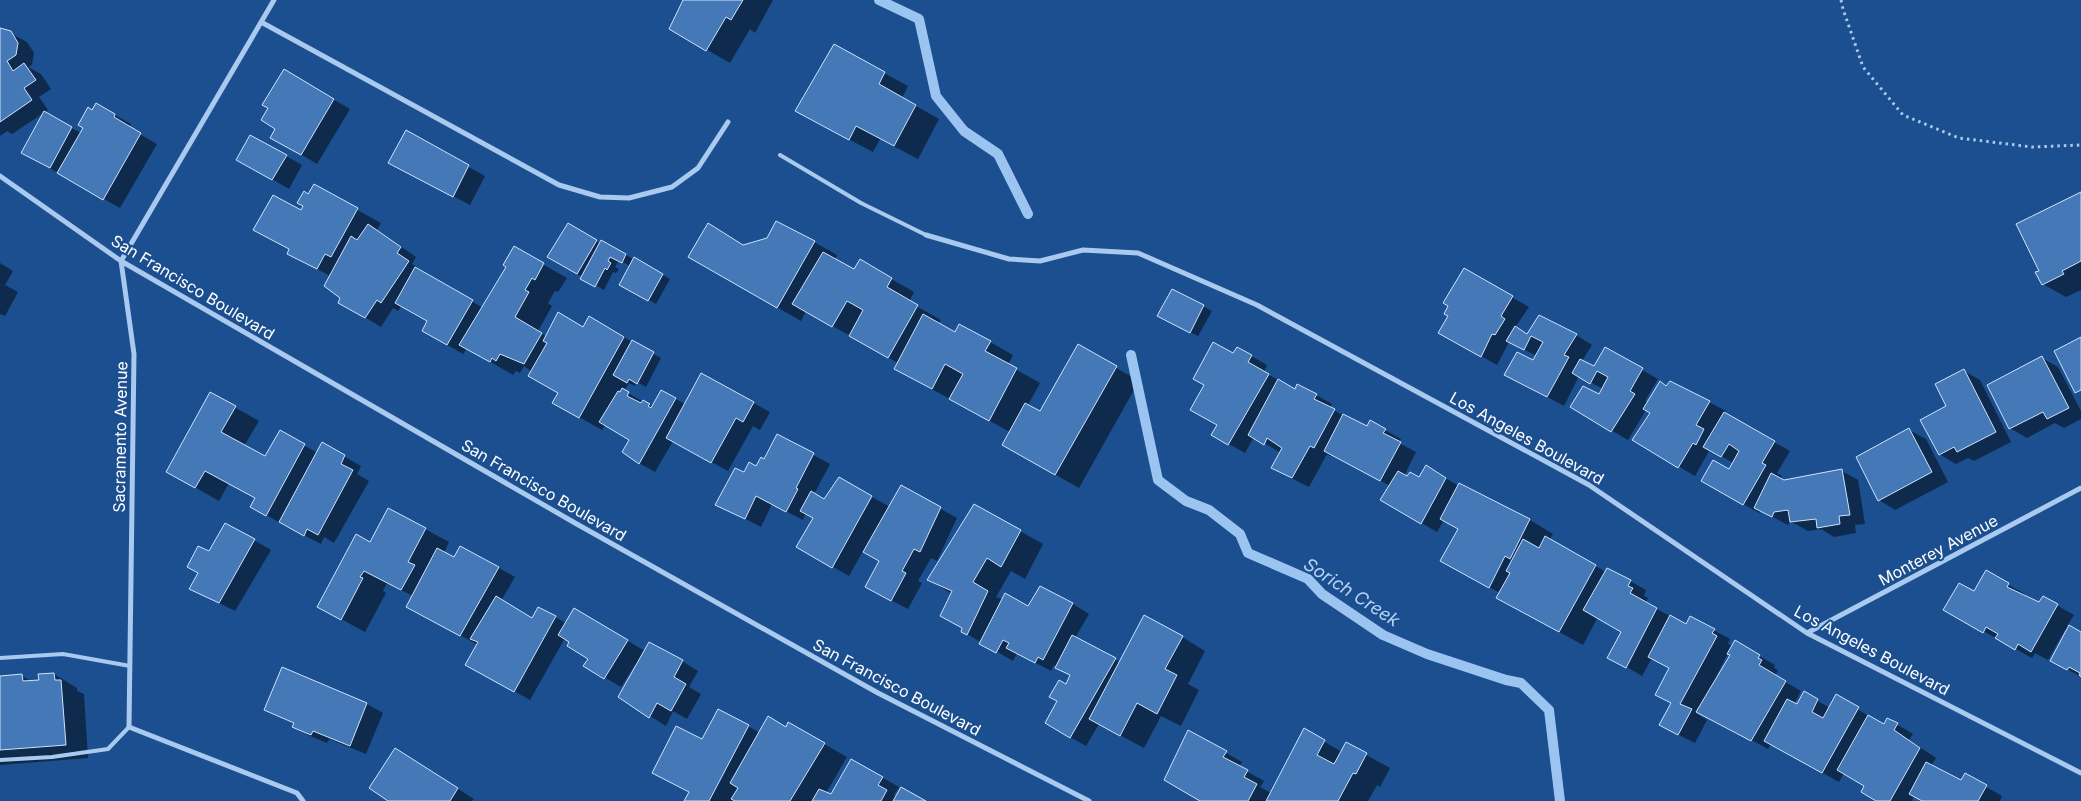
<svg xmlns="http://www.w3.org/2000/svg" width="2081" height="801" font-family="Inter,sans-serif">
	<rect width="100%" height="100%" fill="#1b4f8f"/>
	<path fill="#0007" fill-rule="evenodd" d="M684,0H773L755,33L750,29L730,63L671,29Z
		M0,30L10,33L27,42L34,53L32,65L28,67L41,74L51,89L39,97L48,110L12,134L7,131L0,136Z
		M834,46L908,86L902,98L939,119L918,159L880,139L873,152L820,124Z
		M284,71L350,109L317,164L272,137L277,128L269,108Z
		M97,105L131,124L129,128L157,144L120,208L39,162L44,113L81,133Z
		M406,132L485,176L470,205L406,171Z
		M286,156L302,165L289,189L238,159Z
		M314,186L381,223L377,230L416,257L412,264L424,272V273L483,308L508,266L514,248L567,278L558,292L555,291L548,303L552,306L538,331L547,337L584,329L613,331L661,358L646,387L637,382L635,386L629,383L624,391L653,407L661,391L685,404L702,375L770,412L760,430L753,426L728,471L673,441L655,472L639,463L631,440L606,424L602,430L554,403L560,393L524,366L520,373L516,371L513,375L467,348L463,354L423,331L429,321L402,305L398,311L393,308L381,327L340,302L342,298L330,276L289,253L301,212Z
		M2081,193V290L2066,297L2043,284L2041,271Z
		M709,224L744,246L814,242L837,255L835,260L854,271L860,261L914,292L909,302L941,320L938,324L956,333L990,342L1013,355L1008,365L1040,383L1028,405L1040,413L1078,346L1139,381L1079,488L1003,445L1010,432L919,382L898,363L806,311L801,321L690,257Z
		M568,225L601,244L602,242L670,279L656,304L620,284L630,266L619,260L615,267L619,269L616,273L613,272L604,290L549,257Z
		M0,263L13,271L5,285L18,292L5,316L0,314Z
		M1464,270L1529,307L1516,326L1528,335H1576L1592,345L1582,361L1594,368L1605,349L1658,379L1645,401L1648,403L1670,382L1726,411L1724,414L1790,451L1777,473L1782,476L1780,479L1784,481L1842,471L1858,480L1865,524L1855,525L1856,533L1834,537L1821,529L1808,531L1790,521L1788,525L1761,511L1759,513L1703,481L1729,470L1733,463L1713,451L1712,453L1709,451L1695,476L1634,440L1651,413L1646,410L1628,440L1572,407L1599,395L1603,389L1579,376L1564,406L1506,375L1534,362L1537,356L1509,342L1497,365L1440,333L1449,316Z
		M1172,290L1212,311L1198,336L1166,320Z
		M1237,348L1267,365L1264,372L1295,390L1316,395L1332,404L1330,408L1344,416L1368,428L1385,430L1401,439L1399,443L1416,452L1404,476L1419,478L1442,476L1459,486L1460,484L1530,520L1553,534L1549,540L1606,572L1630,581L1646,590L1644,596L1648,598L1646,603L1686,625L1691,618L1730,639L1728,644L1733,647L1735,642L1775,665L1774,668L1778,670L1775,676L1801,691L1794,704L1797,706L1804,693L1830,708L1837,696L1884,726L1888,719L1913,734L1909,740L1936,758L1931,766L1961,782L1965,775L2002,796L2000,801H1923L1914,796L1912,801H1879L1866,785L1844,773L1839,782L1771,744L1768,749L1698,711L1696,713L1707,720L1695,743L1677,734L1672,703L1671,668L1652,658L1642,676L1625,666L1623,631L1598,617L1583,645L1521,611L1500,593L1465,574L1460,529L1444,520L1437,532L1382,500L1390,486L1332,454L1330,456L1327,454L1309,487L1289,477L1281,453L1254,437L1245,453L1213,435L1218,425L1233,355ZM1728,653L1731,655L1719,676L1717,675Z
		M2042,358L2058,367L2081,411V419L2064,428L2055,423L2027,438L2010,428Z
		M1964,371L1980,380L2011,442L1974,461L1968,458L1956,464L1939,454L1948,406Z
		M211,394L259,421L244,446L265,458L280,432L318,453L322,444L361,466L357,474L369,481L334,543L324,537L321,544L275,520L252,507L256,498L229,483L219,501L191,485Z
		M1909,430L1926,439L1948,482L1895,510L1879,500Z
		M778,436L830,464L814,494L824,500L830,490L833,491L840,479L890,507L901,487L957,518L937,561L931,558L918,581L922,583L908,609L883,596L880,561L863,551L849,576L798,547L814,518L806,513L803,520L772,504L761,527L717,504L744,474L764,461Z
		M388,509L449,542L444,553L455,558L461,547L515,577L501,601L533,619L538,608L566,623L574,609L645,651L682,661L698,671L689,687L701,694L687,719L673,711L666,726L650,716L637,666L635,665L621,687L585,666L590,658L565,638L530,700L467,664L478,645L424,615L413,596L387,583L383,591L386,593L365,632L319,607L371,543Z
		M226,524L271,550L235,611L207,597L209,553Z
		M1020,531L1043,544L1025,579L1011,571L996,597L1029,608L1040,588L1073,604L1089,614L1075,638L1120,662L1182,637L1205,651L1188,684L1199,690L1181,726L1161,716L1144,748L1099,724L1086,746L1046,723L1071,676L1054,665L1051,671L1017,653L1013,661L962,631L952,594L929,580Z
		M1986,572L2025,594L2023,596L2040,604L2044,598L2074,615L2067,626L2081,633V677L2052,660L2067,631L2065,630L2048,660L2035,653L2032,658L1945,610L1975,593Z
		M282,669L367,704L383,713L366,754L329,739L327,743L310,736L294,727L295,724L265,709Z
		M54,674L77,688V691L84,694L88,758L0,765V678L22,676L33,682L40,681Z
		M789,724L847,757L826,793L832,796L883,778L899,787L894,795L897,797L923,801H685L690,793L654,773L703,741L748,726L760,733L786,729Z
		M1304,730L1342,752L1346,744L1390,768L1380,787L1377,785L1368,801H1203L1189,732L1242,762L1239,767L1264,781L1260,787L1271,793Z
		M411,759L474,799L472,801H390Z"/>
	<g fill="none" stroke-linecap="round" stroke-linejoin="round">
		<path stroke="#9cc4f0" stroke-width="10" d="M879,0L919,19L936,96L964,131L998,154L1028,214
			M1131,355L1158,480L1186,501L1209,510L1240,534L1248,553L1308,579L1322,594L1383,635L1427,654L1506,680L1521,683L1549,710L1560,801"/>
	</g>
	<path fill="#4478b7" stroke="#cfe3fa" d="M683,0H743L731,20L726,17L706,51L669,29Z
		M0,28L11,31L18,43L16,55L7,61L13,71L24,63L36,80L24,88L32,100L0,122Z
		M834,44L885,72L879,84L916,105L894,146L856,126L849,140L795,111Z
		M284,69L334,99L301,155L270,138L275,129L261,120L268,108L262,105Z
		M96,103L115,114L114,117L141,133L103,200L57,173L83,128L78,125L88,107L92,110Z
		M44,111L72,127L50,168L21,153Z
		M406,130L469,165L453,197L388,163Z
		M250,135L287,155L272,180L236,160Z
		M314,184L358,208L331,257L325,254L317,269L287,254L289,249L253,230L273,195L301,210L303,206L297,203L304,191L308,194Z
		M2081,192V261L2062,271L2064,274L2042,285L2035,272L2039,271L2016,224Z
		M776,221L815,241L777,308L688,257L708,223L743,245L767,238Z
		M568,223L597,240L577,274L547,257Z
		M368,224L401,247L397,253L409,261L381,303L377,300L365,318L338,303L340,298L324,286L351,236L357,240Z
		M601,240L626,254L622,263L610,257L608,261L611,263L607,270L605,268L595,287L580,279Z
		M514,246L544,263L535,280L532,278L525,290L529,292L515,317L542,333L524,364L500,354L496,361L492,358L490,362L459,345L506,267L503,265Z
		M823,252L854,269L860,259L892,278L887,287L918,305L888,358L849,336L863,310L847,301L832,327L792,304Z
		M634,257L663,274L648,301L619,285Z
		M415,267L473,300L447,345L422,331L427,321L395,303Z
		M1464,268L1513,296L1501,316L1505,319L1495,335L1492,334L1481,357L1438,333L1448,316L1444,314L1448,306L1443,303Z
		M1172,289L1204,305L1190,333L1157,316Z
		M558,312L583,327L589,316L624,337L579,418L552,403L558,393L528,376L547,343L543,341Z
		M923,314L955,332L959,324L991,341L985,351L1017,368L989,421L949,399L963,374L945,364L932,389L894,369Z
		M1539,315L1577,334L1564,355L1569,357L1547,397L1504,375L1517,352L1533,360L1543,342L1531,336L1524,350L1506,341L1515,326L1527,334Z
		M2081,337V390L2075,393L2054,351Z
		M632,340L654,352L637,384L629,379L627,383L613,375Z
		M1213,342L1233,353L1237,347L1252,355L1248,362L1269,374L1228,445L1211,435L1217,425L1190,410L1204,385L1193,379Z
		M1078,344L1117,366L1055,475L1002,445L1025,403L1040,411Z
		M1605,347L1643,368L1630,391L1635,394L1611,432L1570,407L1583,386L1599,394L1608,377L1597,371L1590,384L1572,373L1580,359L1594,366Z
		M2042,356L2069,408L2047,419L2043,412L2009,429L1987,385Z
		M1964,369L1996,432L1957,452L1954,447L1939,455L1920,420L1946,406L1935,384Z
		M701,373L754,402L743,422L736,418L711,463L666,438Z
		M1278,379L1295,389L1297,384L1317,394L1314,399L1335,409L1314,448L1310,446L1292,478L1271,468L1282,448L1267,438L1264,445L1248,435Z
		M1660,381L1666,386L1670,381L1710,401L1696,425L1704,429L1696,445L1693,443L1678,468L1632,440L1650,413L1643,409Z
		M622,388L629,392L627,396L641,403L643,400L650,404L648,406L651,408L661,390L676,398L639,464L622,452L629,440L599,422L618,391L620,392Z
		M210,392L236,406L221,432L265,456L280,430L305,444L266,516L250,507L255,498L205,471L195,488L166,472Z
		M1724,412L1775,441L1762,463L1766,465L1743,505L1701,481L1713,460L1729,469L1739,451L1729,444L1721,457L1703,447Z
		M1343,414L1367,426L1370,420L1386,429L1383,433L1401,442L1380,481L1324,451Z
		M1909,428L1932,472L1878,501L1856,457Z
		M777,434L814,453L796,488L798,489L786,512L756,496L745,519L715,505L735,468L744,472L749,462L756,466L761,457L764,459Z
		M322,442L345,455L341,464L353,470L318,535L307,529L304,536L279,522Z
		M1426,465L1446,478L1421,524L1380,500L1398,471L1407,476L1410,472L1419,477Z
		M1842,469L1850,515L1839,516L1840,524L1817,528L1816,519L1790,522L1788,510L1774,512L1772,517L1754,508L1771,473L1784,480Z
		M839,477L872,496L832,568L796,547L813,518L800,511L811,491L824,499Z
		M1459,483L1530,519L1510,559L1505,556L1489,588L1440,561L1458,529L1440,519Z
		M901,485L941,507L920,552L914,549L902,571L906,573L891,601L865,587L879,561L863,552Z
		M974,504L1021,530L1001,567L987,558L973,582L988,591L967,635L961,632L962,628L940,616L952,591L927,580Z
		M388,508L426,528L408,562L415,565L401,590L364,571L360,577L363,578L341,620L317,607L356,534L370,542Z
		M225,523L255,539L219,603L189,589L198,573L187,567L198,546L209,551Z
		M1545,536L1596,565L1559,632L1496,598L1510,573L1506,571L1523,539L1539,548Z
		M460,546L499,567L460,636L406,607L437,548L454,557Z
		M1607,568L1631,580L1628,586L1633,588L1630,593L1657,608L1626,668L1607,658L1621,632L1583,610Z
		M1986,570L2009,583L2007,587L2039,602L2043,596L2058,604L2031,652L2018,644L2015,650L1995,638L1998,634L1986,627L1983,633L1943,610L1959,583L1974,591Z
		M1040,586L1073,603L1043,660L1038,657L1035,663L1006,648L1009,643L1003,640L996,653L979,644L1005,593L1028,606Z
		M496,596L532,618L538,607L556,616L514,692L465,665L478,642L470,639Z
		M574,608L628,640L604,679L583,666L588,659L567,646L569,642L558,635Z
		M1144,615L1183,636L1165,669L1177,675L1157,714L1137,703L1120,736L1089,719Z
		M1670,615L1686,624L1690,616L1715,629L1712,633L1717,636L1680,704L1692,709L1678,735L1659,725L1671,703L1655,695L1669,668L1648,657Z
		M2069,625L2081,632V677L2079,675L2080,673L2069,667L2067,670L2050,661Z
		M1072,635L1116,658L1070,738L1045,723L1057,701L1049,697L1059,680L1066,684L1070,675L1055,668Z
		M1735,640L1760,655L1758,658L1762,660L1759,665L1786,681L1751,741L1696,712L1730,655L1727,654Z
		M649,642L683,660L674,677L686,684L671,711L657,703L649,718L618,697Z
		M282,667L367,703L350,746L313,731L311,735L292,727L294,723L264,710Z
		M54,673L55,680H61L66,745L0,750V676L22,674L23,681L39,680L38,674Z
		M1804,691L1818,699L1812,712L1823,718L1836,694L1859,707L1822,773L1764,741L1787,699L1797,704Z
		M718,709L749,725L709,801H684L689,792L652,773L676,726L702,739Z
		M1868,715L1884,724L1887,718L1898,723L1894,730L1920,748L1890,801H1876L1861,792L1864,786L1837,770Z
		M768,716L786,727L788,722L825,743L790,801H735L731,799L738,788L730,783Z
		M1304,728L1325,740L1317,755L1334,764L1346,742L1367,753L1356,774L1353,773L1338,801H1266Z
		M1188,730L1227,751L1223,757L1248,770L1244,777L1257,784L1248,801H1200L1164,780Z
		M395,748L458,788L450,801H388L369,788Z
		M851,759L883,777L878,785L887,790L881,801H812L819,789L831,794Z
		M1926,762L1961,780L1965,773L1987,785L1978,801H1922L1909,794Z
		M901,787L926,801H893Z"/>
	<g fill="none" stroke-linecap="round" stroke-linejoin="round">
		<path stroke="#a9c9ee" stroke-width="3" stroke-dasharray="2.5 4" stroke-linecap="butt" d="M1841,0L1843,9L1863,67L1903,115L1959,138L2032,147L2081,145"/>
		<path stroke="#a9c9ee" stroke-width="4" d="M780,155L861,203L926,235
			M0,658L63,654L130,666
			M0,760L52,757L108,749L129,727"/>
		<path stroke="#a9c9ee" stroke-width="5" d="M274,0L121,261L134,354L129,727L297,793L303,801
			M261,22L559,185L600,197L629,198L672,187L698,168L728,122
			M0,176L121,261L575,523L878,693L1089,801
			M926,235L1009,259L1040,261L1083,250L1138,253L1257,305L1589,485L1807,633L2081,773
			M1807,633L2081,488"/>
	</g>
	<g text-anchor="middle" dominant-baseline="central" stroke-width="4" stroke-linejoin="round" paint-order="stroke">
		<g font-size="16" fill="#fff" stroke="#1b4f8f">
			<text transform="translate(193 287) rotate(31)">San Francisco Boulevard</text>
			<text transform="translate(120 437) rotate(-89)">Sacramento Avenue</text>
			<text transform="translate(1527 438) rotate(29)">Los Angeles Boulevard</text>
			<text transform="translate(544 490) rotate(30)">San Francisco Boulevard</text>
			<text transform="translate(1938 550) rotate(-28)">Monterey Avenue</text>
			<text transform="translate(1872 650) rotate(28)">Los Angeles Boulevard</text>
			<text transform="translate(897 687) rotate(28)">San Francisco Boulevard</text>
		</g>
		<g font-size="18" font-style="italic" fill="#b5d3f5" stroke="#1b4f8f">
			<text transform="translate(1352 592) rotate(33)">Sorich Creek</text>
		</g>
	</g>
</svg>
